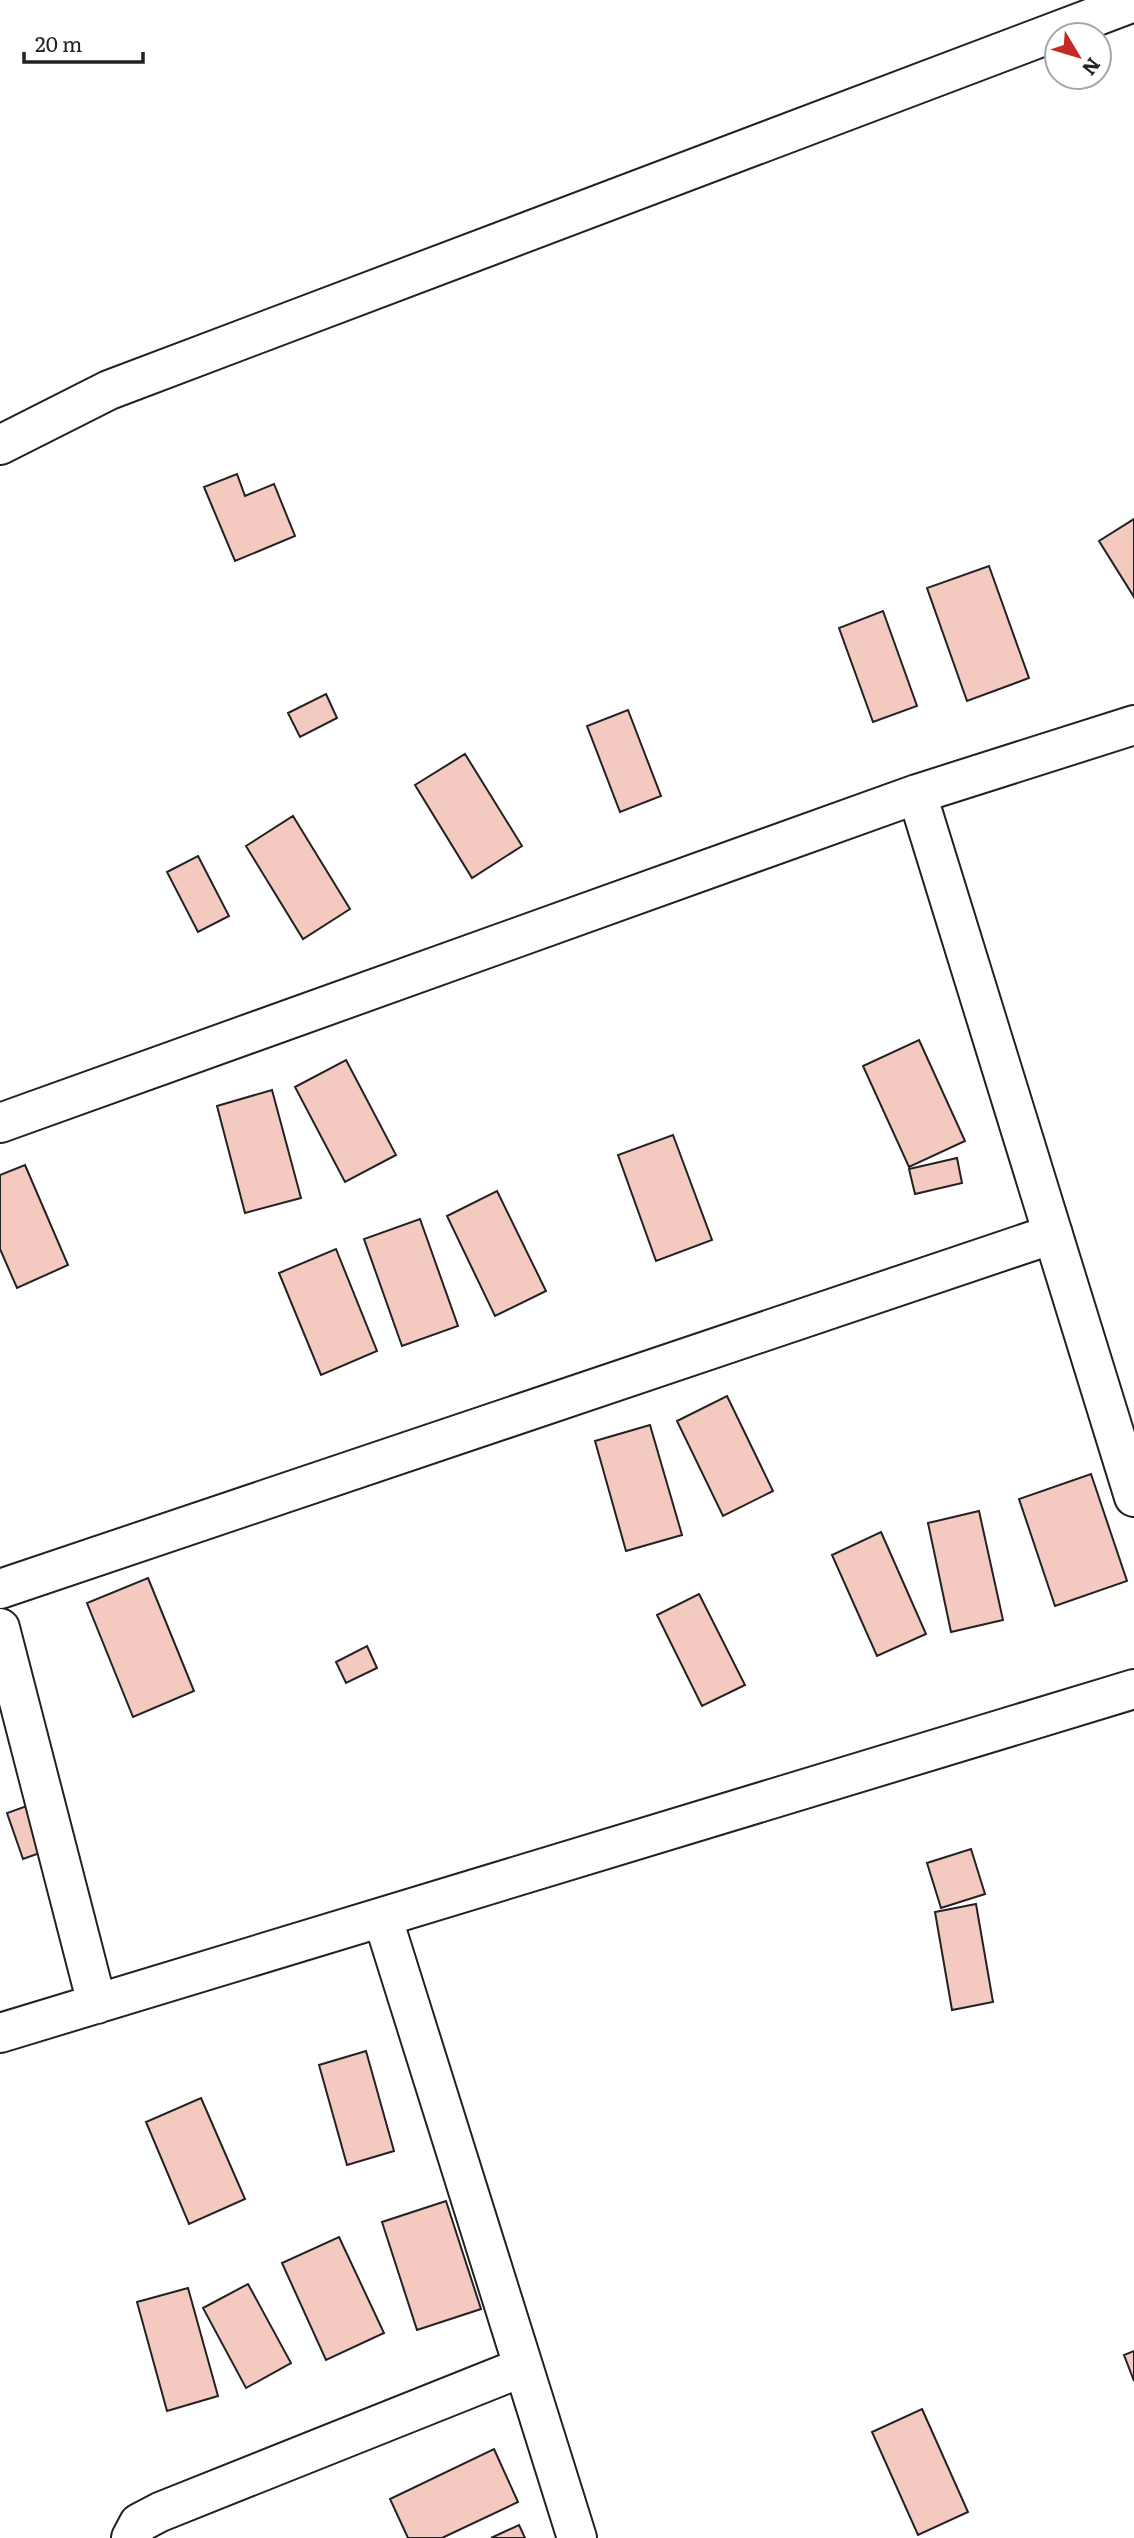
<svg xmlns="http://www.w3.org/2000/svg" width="1134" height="2538" font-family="Literata,serif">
	<rect width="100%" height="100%" fill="#fff"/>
	<path fill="#f3c9c0" stroke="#222" stroke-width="2" d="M237,474L245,496L274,484L295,536L235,561L204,487Z
		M1134,519V597L1099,541Z
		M989,566L1029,678L967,701L927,588Z
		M883,611L917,706L873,722L839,628Z
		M326,694L337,718L300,737L288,713Z
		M628,710L661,796L620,812L587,726Z
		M465,754L522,846L472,878L415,785Z
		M293,816L350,909L303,939L246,846Z
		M198,856L229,916L198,932L167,872Z
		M919,1040L965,1141L909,1167L863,1066Z
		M346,1060L396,1155L345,1182L295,1087Z
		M272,1090L301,1198L245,1213L217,1106Z
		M673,1135L712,1240L656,1261L618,1155Z
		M957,1158L962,1183L915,1194L909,1169Z
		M25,1165L68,1265L17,1288L0,1249V1175Z
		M497,1191L546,1291L495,1316L447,1216Z
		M420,1219L458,1326L402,1346L364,1239Z
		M336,1249L377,1351L321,1375L279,1273Z
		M727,1396L773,1491L723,1516L677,1421Z
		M650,1425L682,1535L626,1551L595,1441Z
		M1091,1474L1127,1581L1055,1606L1019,1499Z
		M979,1511L1003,1620L951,1632L928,1523Z
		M881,1532L926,1634L877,1656L832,1555Z
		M148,1578L194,1691L133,1717L87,1603Z
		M699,1594L745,1685L702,1706L657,1615Z
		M367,1646L377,1668L346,1683L336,1662Z
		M38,1802L54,1848L23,1859L7,1813Z
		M971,1849L985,1894L941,1908L927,1863Z
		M976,1904L993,2002L952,2010L935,1912Z
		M366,2051L394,2151L347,2165L319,2065Z
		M201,2098L245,2199L189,2224L146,2122Z
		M446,2201L481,2309L417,2330L382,2222Z
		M339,2237L384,2333L326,2360L282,2263Z
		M248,2284L291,2363L246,2388L203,2308Z
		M188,2288L218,2396L167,2411L137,2302Z
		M1134,2351V2381L1124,2355Z
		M922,2409L968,2512L918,2535L872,2432Z
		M494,2449L518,2502L442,2538H408L390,2499Z
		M519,2525L525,2538H491Z"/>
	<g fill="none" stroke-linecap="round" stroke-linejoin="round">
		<g stroke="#222" stroke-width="42">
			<path id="minor" d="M0,445L109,390L1134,2
				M917,794L1134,1497
				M0,1123L917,794L1134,725
				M0,1589L1053,1234
				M0,1628L97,2004
				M383,1919L577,2538
				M0,2033L1134,1689
				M131,2538L139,2523L160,2512L523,2367"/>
		</g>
		<use href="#minor" stroke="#fff" stroke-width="38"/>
	</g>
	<g transform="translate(1078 56) rotate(128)"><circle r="33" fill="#ffffff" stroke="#a7a7a7" stroke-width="2"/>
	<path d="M0-5L12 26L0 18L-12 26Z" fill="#c62828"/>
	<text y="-10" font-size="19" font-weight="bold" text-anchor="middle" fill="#222222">N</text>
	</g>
	<path d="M24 52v10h119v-10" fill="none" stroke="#222222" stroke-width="3.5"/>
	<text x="35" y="52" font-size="21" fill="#222222" stroke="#ffffff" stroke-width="5" paint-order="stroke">20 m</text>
</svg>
